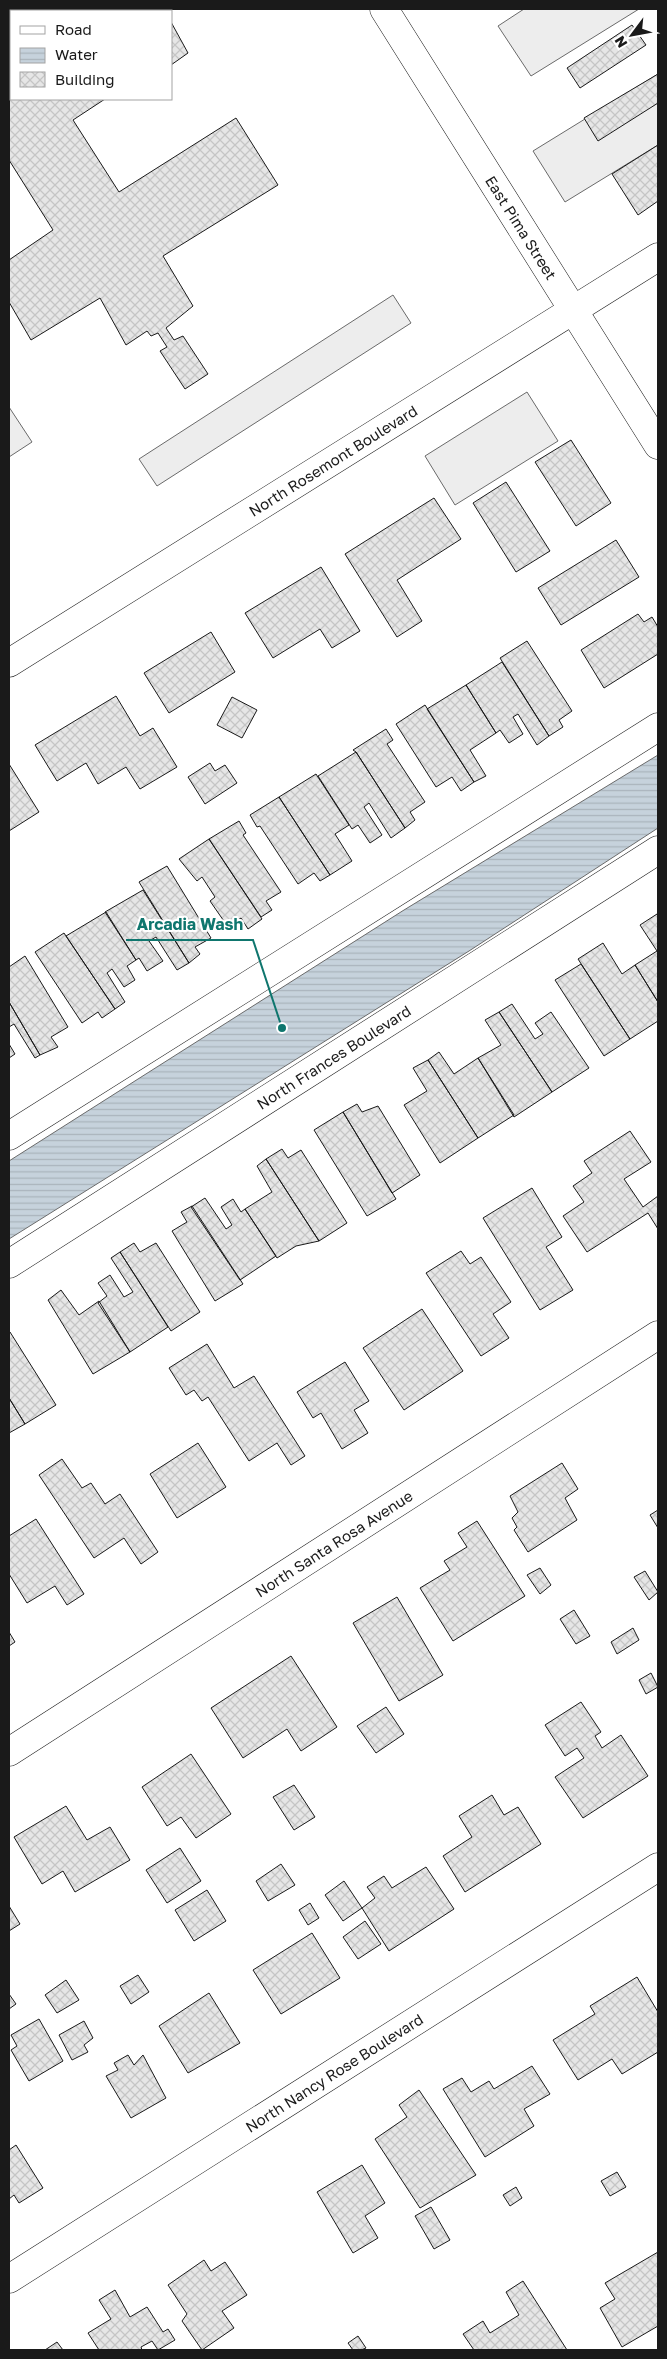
<svg xmlns="http://www.w3.org/2000/svg" width="667" height="2359" font-family="'Golos Text',sans-serif">
	<defs>
		<pattern id="water-rules" width="6" height="5" patternUnits="userSpaceOnUse" patternTransform="scale(1.25)"><rect width="6" height="5" fill="#c6d2dc"/><path d="M0 2.5h6" fill="none" stroke="#aab4bc"/></pattern>
		<pattern id="building-cross-hatch" width="8" height="8" patternUnits="userSpaceOnUse" patternTransform="scale(1.25)"><rect width="8" height="8" fill="#e6e6e6"/><path d="M0 0l8 8M0 8l8-8" fill="none" stroke="#c5c5c5"/></pattern>
	</defs>
	<rect width="100%" height="100%" fill="#fff"/>
	<path fill="#ededed" stroke="#6a6a6a" d="M524,9H639L531,76L498,26Z
		M658,74V145L565,202L533,151Z
		M393,295L411,323L157,486L139,459Z
		M527,392L558,441L455,505L425,456Z
		M9,407L32,442L9,457Z"/>
	<path fill="url(#water-rules)" stroke="#6a6a6a" d="M658,755V828L469,951L9,1239V1161L404,910Z"/>
	<path fill="url(#building-cross-hatch)" stroke="#1a1a1a" d="M56,9H152L153,11L164,9L166,11H52Z
		M9,15L11,19V99H105L73,120L119,192L236,118L278,185L163,256L193,306L166,328L174,340L183,336L208,374L185,389L160,351L167,347L158,333L151,336L147,331L126,345L100,298L31,340L9,302V260L53,230L9,160Z
		M171,22L188,53L171,65Z
		M632,25L646,45L580,88L567,68Z
		M658,74V103L598,141L584,118Z
		M658,145V201L638,215L612,174Z
		M571,440L611,503L576,526L535,462Z
		M506,482L550,551L516,572L473,503Z
		M434,498L461,539L397,580L422,621L397,637L345,554Z
		M616,540L639,577L561,625L538,588Z
		M321,567L360,631L332,648L320,629L273,658L245,613Z
		M638,614L644,622L652,617L658,627V654L604,688L581,650Z
		M211,632L235,672L169,713L144,673Z
		M527,641L572,711L559,720L563,727L549,736L500,658Z
		M502,662L549,736L537,745L518,714L513,717L523,734L509,743L500,730L496,733L466,685Z
		M466,685L496,733L470,750L486,776L474,782L427,709Z
		M116,696L140,736L153,728L177,767L140,789L126,767L98,784L86,763L57,781L35,745Z
		M232,697L257,710L242,738L217,725Z
		M425,705L474,782L461,791L452,777L436,787L396,724Z
		M386,729L393,740L387,744L425,802L410,812L415,820L405,828L356,752L353,750Z
		M356,752L405,828L391,838L369,803L364,807L382,835L370,843L358,825L352,829L318,776Z
		M210,763L215,771L225,765L237,783L205,804L188,777Z
		M9,764L39,812L9,831Z
		M316,774L349,825L335,834L352,861L330,875L279,797Z
		M279,797L330,875L320,881L314,873L298,884L260,826L257,827L250,815Z
		M239,821L246,833L243,835L281,892L266,901L272,910L261,917L209,839Z
		M209,839L262,919L248,929L241,918L228,927L210,901L215,897L202,877L197,881L179,859Z
		M167,866L211,938L195,947L200,954L189,963L139,882Z
		M143,890L189,963L177,970L156,937L149,941L163,961L147,971L139,958L136,960L105,912Z
		M106,912L136,960L127,966L135,980L124,987L112,969L107,973L125,1002L115,1009L66,936Z
		M657,914L658,916V1002L635,965L657,951L640,925Z
		M64,933L115,1009L102,1018L98,1012L82,1023L35,952Z
		M603,943L622,974L635,965L658,1002V1021L630,1039L578,959Z
		M25,956L68,1027L51,1037L58,1047L40,1055L9,1002V967Z
		M581,964L630,1039L604,1056L555,980Z
		M9,1002L40,1055L35,1058L14,1024L9,1027Z
		M512,1004L535,1039L543,1034L535,1023L551,1012L589,1068L552,1092L499,1012Z
		M499,1012L552,1092L514,1117L478,1058L501,1045L485,1020Z
		M9,1044L15,1054L9,1058Z
		M439,1052L454,1074L478,1058L514,1115L478,1138L428,1060Z
		M428,1060L478,1138L440,1163L404,1105L427,1091L413,1068Z
		M357,1104L362,1112L378,1106L420,1175L392,1193L343,1112Z
		M343,1112L396,1199L367,1216L314,1130Z
		M630,1131L651,1162L624,1179L643,1207L658,1196V1229L648,1213L587,1252L563,1216L584,1202L573,1186L592,1173L584,1161Z
		M282,1149L288,1158L301,1150L347,1223L319,1241L266,1159Z
		M266,1159L319,1241L296,1246L277,1258L245,1209L272,1192L257,1166Z
		M532,1188L562,1237L546,1247L573,1290L540,1310L483,1218Z
		M205,1198L226,1229L232,1225L221,1207L233,1199L241,1212L245,1209L276,1256L240,1280L191,1207Z
		M192,1206L243,1284L215,1301L172,1231L187,1222L181,1212Z
		M134,1243L140,1252L156,1243L200,1312L171,1331L120,1252Z
		M461,1251L470,1264L481,1257L511,1302L493,1314L509,1338L481,1356L426,1273Z
		M120,1252L168,1327L130,1352L98,1303L107,1296L98,1283L110,1275L124,1297L133,1292L111,1258Z
		M61,1290L79,1315L99,1301L130,1352L93,1374L48,1300Z
		M422,1309L463,1371L404,1410L363,1348Z
		M10,1332L56,1405L25,1424L9,1398V1333Z
		M207,1344L234,1388L254,1376L305,1456L291,1465L277,1443L249,1461L208,1397L202,1401L194,1390L186,1395L169,1368Z
		M345,1362L369,1401L354,1410L368,1433L342,1449L321,1413L313,1418L297,1392Z
		M9,1398L25,1424L9,1433Z
		M198,1443L226,1487L177,1518L150,1474Z
		M62,1459L82,1488L91,1483L105,1504L120,1494L158,1552L141,1564L124,1538L94,1558L39,1475Z
		M562,1463L578,1489L565,1498L577,1520L528,1552L514,1530L517,1527L512,1518L518,1512L510,1496Z
		M658,1510V1528L650,1515Z
		M36,1519L84,1594L67,1605L55,1586L27,1603L9,1574V1536Z
		M477,1521L525,1596L453,1641L420,1588L450,1570L444,1561L467,1547L458,1533Z
		M540,1568L551,1585L540,1594L527,1575Z
		M645,1571L658,1592L649,1600L634,1577Z
		M397,1597L443,1675L399,1701L353,1623Z
		M574,1610L590,1636L576,1644L560,1619Z
		M633,1628L639,1640L617,1654L611,1642Z
		M9,1632L15,1642L9,1646Z
		M291,1656L337,1727L301,1751L287,1729L243,1758L211,1708Z
		M651,1673L658,1687L646,1694L639,1680Z
		M581,1702L601,1732L595,1736L602,1748L621,1735L648,1776L583,1818L555,1777L584,1758L577,1748L565,1756L545,1725Z
		M386,1707L404,1734L376,1753L357,1726Z
		M191,1754L231,1814L196,1838L181,1817L167,1826L142,1787Z
		M294,1785L315,1817L294,1830L273,1797Z
		M492,1795L504,1815L518,1807L541,1844L465,1892L443,1856L472,1837L459,1816Z
		M66,1806L87,1840L110,1827L130,1860L75,1892L63,1871L42,1884L14,1837Z
		M180,1848L201,1881L167,1903L146,1870Z
		M281,1864L295,1885L268,1901L256,1881Z
		M426,1867L454,1909L389,1951L362,1908L375,1898L367,1887L384,1876L392,1888Z
		M344,1881L362,1908L343,1921L325,1895Z
		M207,1890L226,1921L194,1941L175,1910Z
		M310,1903L319,1918L308,1925L299,1910Z
		M9,1906L20,1924L9,1931Z
		M365,1921L381,1944L358,1959L343,1937Z
		M312,1933L340,1978L281,2014L253,1970Z
		M138,1975L149,1992L131,2004L120,1986Z
		M637,1977L658,2012V2052L622,2074L612,2059L578,2080L553,2040L595,2014L590,2006Z
		M66,1980L79,2000L57,2013L45,1995Z
		M209,1993L240,2043L188,2073L159,2026Z
		M9,1994L16,2004L9,2009Z
		M39,2019L63,2061L29,2081L11,2050L17,2046L11,2035Z
		M84,2021L93,2038L84,2045L88,2052L72,2060L59,2035Z
		M128,2055L134,2065L143,2055L166,2098L131,2118L106,2076L118,2070L114,2063Z
		M532,2066L550,2094L524,2109L534,2126L485,2157L443,2089L462,2078L471,2092L489,2081L494,2089Z
		M419,2090L476,2175L420,2208L375,2139L407,2117L399,2105Z
		M16,2145L43,2188L19,2203L14,2195L9,2199V2150Z
		M362,2165L385,2203L365,2216L378,2238L353,2253L317,2192Z
		M617,2172L626,2187L610,2196L601,2181Z
		M516,2187L522,2198L510,2206L503,2195Z
		M431,2207L450,2240L434,2249L415,2216Z
		M658,2252V2326L622,2347L600,2308L615,2299L605,2283Z
		M204,2260L211,2271L225,2262L247,2295L222,2311L234,2328L202,2350L182,2321L187,2314L168,2285Z
		M523,2281L567,2350H474L463,2334L483,2321L490,2333L519,2315L506,2292Z
		M115,2290L130,2317L147,2307L163,2332L168,2329L175,2340L158,2350L152,2341L141,2347L142,2350H99L88,2333L111,2319L99,2300Z
		M358,2336L366,2348L361,2350H353L348,2343Z
		M57,2342L63,2350H45Z"/>
	<g fill="none" stroke-linecap="round" stroke-linejoin="round">
		<g stroke="#1a1a1a" stroke-width="29">
			<g id="minor">
				<path d="M9,1136L658,727"/>
				<path id="s1" d="M9,1264L658,850"/>
				<path id="s2" d="M9,1752L658,1335"/>
				<path id="s3" d="M9,2279L658,1867"/>
			</g>
		</g>
		<g stroke="#1a1a1a" stroke-width="29">
			<g id="tertiary">
				<path id="s4" d="M384,9L658,445"/>
				<path id="s5" d="M9,663L658,257"/>
			</g>
		</g>
		<use href="#minor" stroke="#fff" stroke-width="28"/>
		<use href="#tertiary" stroke="#fff" stroke-width="28"/>
	</g>
	<g text-anchor="middle" dominant-baseline="central" stroke-width="4" stroke-linejoin="round" paint-order="stroke">
		<g font-size="15" fill="#1a1a1a" stroke="#fff">
			<text stroke="none"><textPath href="#s4" startOffset="258">East Pima Street</textPath></text>
			<text stroke="none"><textPath href="#s5" startOffset="382">North Rosemont Boulevard</textPath></text>
			<text stroke="none"><textPath href="#s1" startOffset="385">North Frances Boulevard</textPath></text>
			<text stroke="none"><textPath href="#s2" startOffset="386">North Santa Rosa Avenue</textPath></text>
			<text stroke="none"><textPath href="#s3" startOffset="385">North Nancy Rose Boulevard</textPath></text>
		</g>
	</g>
	<path fill="none" stroke="#0f766e" stroke-width="2" d="M282 1028L253 940H126"/>
	<circle fill="#0f766e" stroke="#fff" stroke-width="2" cx="282" cy="1028" r="5"/>
	<g font-size="16" text-anchor="middle" font-weight="bold" fill="#0f766e" stroke="#fff" stroke-width="4" stroke-linejoin="round" paint-order="stroke">
		<text x="190" y="930">Arcadia Wash</text>
	</g>
	<rect width="667" height="2359" fill="none" stroke="#1a1a1a" stroke-width="20"/>
	<rect x="10" y="10" width="162" height="90" fill="#ffffff" stroke="#a3a3a3"/>
	<rect x="20" y="26" width="25" height="8" fill="#ffffff" stroke="#a3a3a3"/>
	<text x="55" y="35" font-size="15" fill="#1a1a1a">Road</text>
	<rect x="20" y="48" width="25" height="15" fill="url(#water-rules)" stroke="#a3a3a3"/>
	<text x="55" y="60" font-size="15" fill="#1a1a1a">Water</text>
	<rect x="20" y="72" width="25" height="15" fill="url(#building-cross-hatch)" stroke="#a3a3a3"/>
	<text x="55" y="85" font-size="15" fill="#1a1a1a">Building</text>
	<g transform="translate(632 35) rotate(238)" stroke="#ffffff" stroke-width="4" paint-order="stroke">
	<path d="M0-4L9 19L0 12L-9 19Z" fill="#1a1a1a"/>
	<text y="-8" font-size="14" font-weight="bold" text-anchor="middle" fill="#1a1a1a">N</text>
	</g>
</svg>
